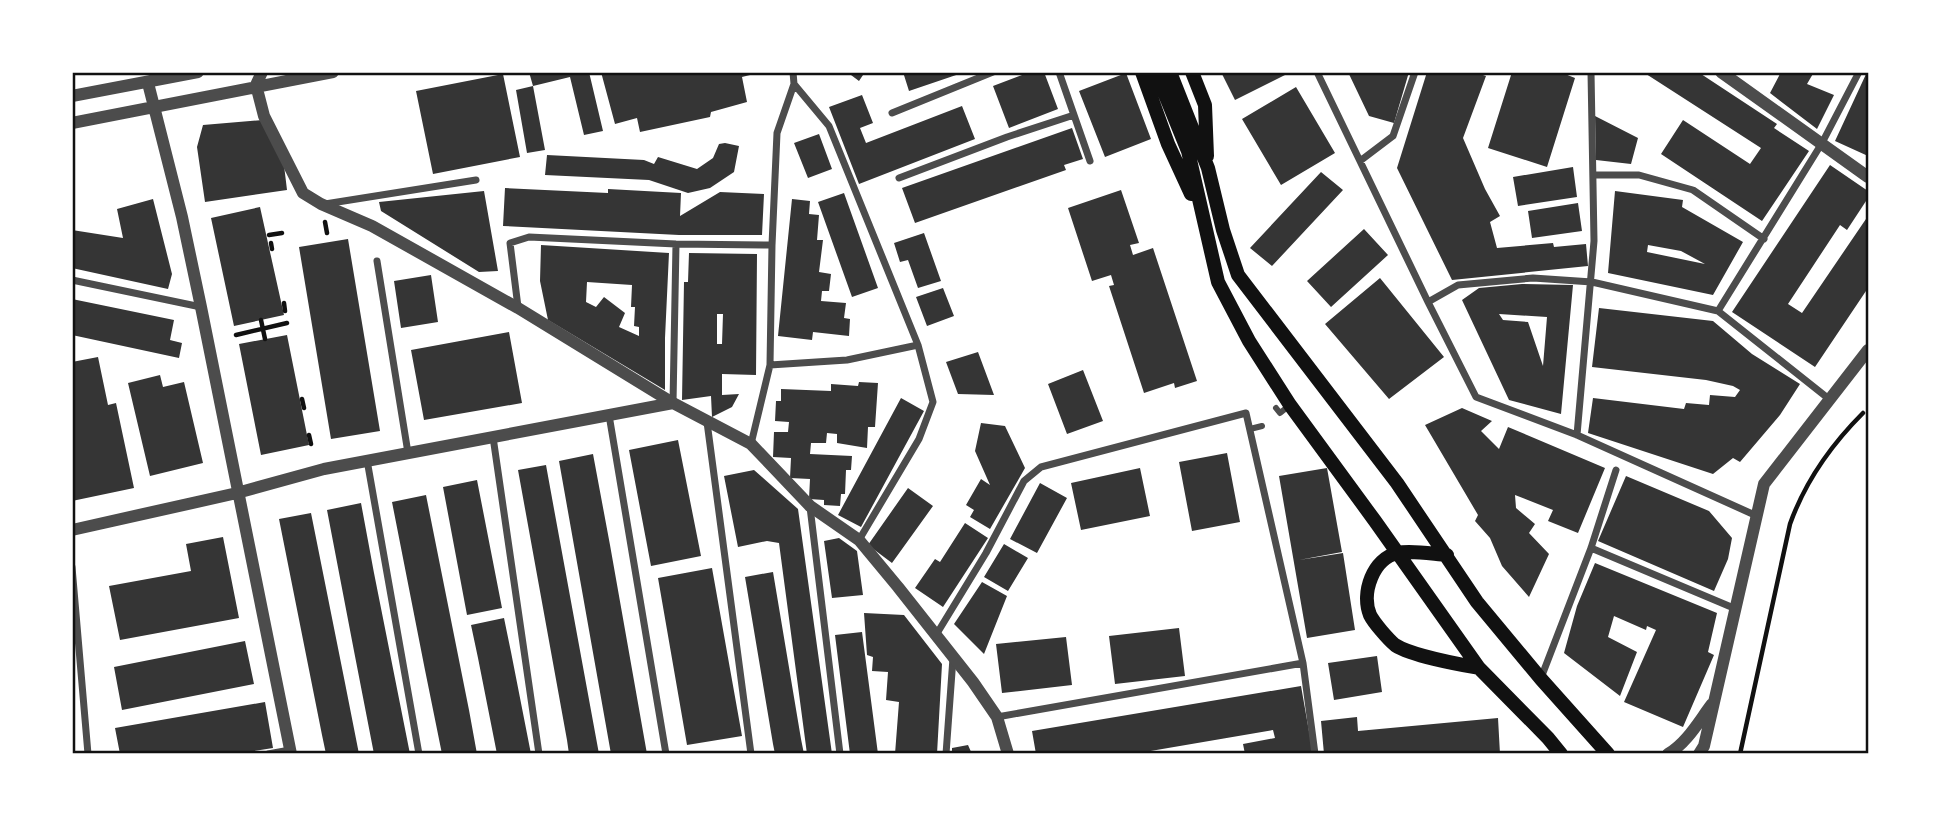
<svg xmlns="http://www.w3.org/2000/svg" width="1940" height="826" font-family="Overpass,sans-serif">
	<rect width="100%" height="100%" fill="#fff"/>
	<path fill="#353535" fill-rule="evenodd" d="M529,72H589L603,131L584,135L570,77L533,86Z
		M601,72H758V73L742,77L747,102L711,112L710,117L640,132L637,118L615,124Z
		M847,72H865L859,81Z
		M903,72H965L909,91Z
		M1030,72H1044L1058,109L1009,128L993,86Z
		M1221,72H1291L1235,100Z
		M1348,72H1409L1394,123L1369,116Z
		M1427,72H1474L1486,76L1463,138L1485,189L1500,216L1490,222L1497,248L1553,243L1554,247L1586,244L1588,266L1452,280L1397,168Z
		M1512,72H1560L1575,78L1547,167L1488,148Z
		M1643,72H1698L1777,124L1774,128L1809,151L1762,221L1661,154L1683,120L1750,164L1761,148Z
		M1781,72H1814L1807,84L1834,95L1817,129L1770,93Z
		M1867,72H1868V156L1835,141Z
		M1126,73L1151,139L1105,157L1079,91Z
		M503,74L520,157L433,174L416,91Z
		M533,86L545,150L527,153L516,90Z
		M1296,87L1335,153L1281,185L1242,119Z
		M862,95L873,123L860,128L866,143L962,106L975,139L859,184L829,107Z
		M1595,116L1638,138L1631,164L1596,160Z
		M263,120L283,157L287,190L205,202L197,147L203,125Z
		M1072,128L1083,159L1064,165L1066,170L915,223L902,188Z
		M819,134L832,169L808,178L794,143Z
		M725,143L739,146L734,172L710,188L688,193L649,180L545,175L547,155L644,160L654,164L658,157L697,169L713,158L719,144Z
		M1830,165L1868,191V198L1847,230L1840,225L1788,304L1802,313L1868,216V288L1815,367L1732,312Z
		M1573,167L1577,197L1518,206L1513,177Z
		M1321,172L1343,190L1272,266L1250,248Z
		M505,188L608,193V189L681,193L680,216L720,192L764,194L762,235H679L503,226Z
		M1121,190L1139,243L1130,245L1133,255L1153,248L1197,381L1175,388L1174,383L1144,393L1109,286L1114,285L1111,275L1092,281L1068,208Z
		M484,191L498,271L479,272L381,211L379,202Z
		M1615,191L1683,200L1682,207L1743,242L1713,295L1608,273ZM1648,245L1681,251L1705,264L1647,252Z
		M844,193L878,288L852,297L818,202Z
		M153,199L172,274L168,289L72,268V230L123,238L117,209Z
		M792,199L810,201L809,214L819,215L817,240H823L819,272L831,274L829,291H822L821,301L846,303L844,318L850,319L849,336L813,332L812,340L778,336Z
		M1578,203L1582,231L1532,238L1528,211Z
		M260,207L284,315L234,326L211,218Z
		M1364,229L1388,255L1331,307L1307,281Z
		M924,233L941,281L918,288L908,260L900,262L894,243Z
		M348,239L380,431L331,439L299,247Z
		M541,245L669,253L665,338V390L548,320L540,281ZM587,282L632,285L631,307H635L634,326L639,327V336L619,327L625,313L604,297L596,307L586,302Z
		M689,253L757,254L756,375L722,374V395L739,394L732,407L712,417L711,396L682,400L684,282H688ZM717,314H723L722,344H717Z
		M431,275L438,322L401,328L394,281Z
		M1380,278L1444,357L1389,399L1325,324Z
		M1522,284L1573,285L1561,414L1509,400L1462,300L1479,288ZM1499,314L1547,317L1543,366L1528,322L1503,320Z
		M943,288L954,316L927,326L916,297Z
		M72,299L174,320L170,340L182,343L179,358L72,335Z
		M1599,308L1713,321L1752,354L1800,384L1780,415L1740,462L1733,458L1713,474L1588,433L1593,398L1684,409L1686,403L1709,405L1710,395L1735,397L1740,390L1733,386L1706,380L1592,367Z
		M509,332L522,403L424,420L411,350Z
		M287,335L309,445L261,455L239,344Z
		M978,352L994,395L958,394L946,362Z
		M98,357L108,405L116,403L134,488L72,501V362Z
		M1083,370L1103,421L1067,434L1048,384Z
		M160,375L163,387L184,382L203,463L150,476L128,383Z
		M859,382L878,383L875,427H868L867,448L837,443V434L827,433L826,443H811L810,454L852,456L851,470H846L845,494H841L840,506L824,505V500L809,499L810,479L790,478L791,458L773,457L774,432H788L789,422L775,421L776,401H781V389L831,391V384L858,386Z
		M901,398L924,411L861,527L838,515Z
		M1462,408L1492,421L1481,431L1499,449L1508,427L1605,468L1578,533L1548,521L1553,510L1515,495L1516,508L1535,524L1529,533L1549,554L1529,597L1502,566L1490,538L1475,521L1478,515L1425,425Z
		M981,423L1005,426L1025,468L990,529L970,517L974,510L966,505L981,479L990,485L975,451Z
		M678,440L701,556L651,566L629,450Z
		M1227,453L1240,522L1192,531L1179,462Z
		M593,454L610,545L647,754H611L581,585L559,461Z
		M546,465L554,509L599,754H569L567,740L518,470Z
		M1140,468L1150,516L1081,530L1071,483Z
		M1327,468L1342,552L1299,560L1343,553L1355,630L1307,638L1279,476Z
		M754,470L798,509L832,754H807L779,543L767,541L738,547L724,476Z
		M1626,476L1709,511L1732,538L1728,559L1714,591L1598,541Z
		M477,480L502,608L467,615L443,487Z
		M1040,483L1067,498L1037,553L1010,539Z
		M908,488L933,506L892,563L868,545Z
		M426,495L469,710L477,754H442L425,670L392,502Z
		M361,503L374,573L410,754H374L354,651L327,510Z
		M311,513L345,683L359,754H326L322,735L279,519Z
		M965,523L988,538L943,607L915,588L935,559L940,562Z
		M223,537L239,618L120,640L109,586L191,571L186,544Z
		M839,538L857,551L863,595L832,598L824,541Z
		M1004,544L1028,558L1008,591L984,577Z
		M1595,563L1717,613L1708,652L1714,655L1683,727L1624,702L1656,630L1647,626L1646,630L1614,616L1608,637L1637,652L1620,696L1564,653L1577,606Z
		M712,568L742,736L687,745L658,578Z
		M773,572L801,739L804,754H775L773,744L745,577Z
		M982,582L1007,596L984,654L954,624Z
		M864,613L904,615L942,664L937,754H895L899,702L886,700L888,672L872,671L873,657L867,655Z
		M504,618L511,652L531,754H497L478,658L471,625Z
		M1179,628L1185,676L1115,684L1109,636Z
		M862,632L872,708L878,754H850L840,675L835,635Z
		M1066,637L1072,685L1002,693L996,644Z
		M245,641L254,684L122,710L114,667Z
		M1377,656L1382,692L1334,700L1328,663Z
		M1301,686L1313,754H1245L1243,744L1275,738L1273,730L1133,754H1036L1032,731Z
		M265,702L273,748L236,754H120L115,728Z
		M1357,717L1358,731L1498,718L1500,754H1324L1321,721Z
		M968,745L972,754H952V748Z"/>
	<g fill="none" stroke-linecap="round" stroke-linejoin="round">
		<path stroke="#111" stroke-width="4.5" d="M325,222L327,233
			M269,235L282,233
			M271,243L272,249
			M284,303L285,311
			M261,320L265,339
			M236,335L287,323
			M302,399L304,408
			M309,435L311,444
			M1740,754L1790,524C1805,482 1831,445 1863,413"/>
		<path stroke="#4c4c4c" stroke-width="6" d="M1276,408L1280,413L1290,405
			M1250,429L1262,426"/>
		<path stroke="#4c4c4c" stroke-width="7" d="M1059,72L1090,161
			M1317,72L1428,302L1476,397L1577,435L1757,516
			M794,84L829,126L918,345L933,402L919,439L859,540
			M892,113L993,72
			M1360,161L1393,136L1415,72
			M1593,175H1639L1693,190L1764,239
			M899,178L1007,137L1074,115
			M325,204L476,180
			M377,261L408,453
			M72,280L201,307
			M1428,302L1458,285L1533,278L1592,282L1718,311L1829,399
			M518,307L510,243L529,237L676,244L772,245
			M1718,311L1822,143L1859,72
			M770,365L847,360L918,345
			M673,403L676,244
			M609,415L666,754
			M707,422L751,754
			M1577,435L1594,241L1591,72
			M493,437L539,754
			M751,444L770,365L772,245L777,133L794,84L793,72
			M367,460L419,754
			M810,507L840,754
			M1591,548L1736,609
			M72,567L88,754
			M936,635L986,553L1024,481L1041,467L1246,413L1303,663L1315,754
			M1541,678L1591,548L1616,470
			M997,717L1303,663
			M268,754L290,750
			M946,754L953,658"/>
		<path stroke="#4c4c4c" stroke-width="12" d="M262,72L256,85L264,116L303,193L321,204L372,226L518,308L673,403L751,444L810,506L859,540L898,587L973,682L997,717L1008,754
			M1721,72L1868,177
			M148,83L182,217L201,307L291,754
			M72,96L198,72
			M72,123L333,72
			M72,530L237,493L324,469L673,403
			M1668,754C1687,743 1699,721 1712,704
			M1699,754L1704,746L1764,484L1868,350"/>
		<path stroke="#111" stroke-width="14" d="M1142,72L1168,144L1191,194
			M1156,72L1188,151L1218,282L1249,341L1290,405L1375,521L1479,668L1548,738L1561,754
			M1170,72L1208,168L1223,230L1238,275L1397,483L1477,602L1541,679L1608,754
			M1192,72L1205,105L1207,156
			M1447,555C1433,554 1410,550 1398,553C1373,558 1361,593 1370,615C1374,623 1388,639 1395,645C1412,656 1457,664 1479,668"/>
	</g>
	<rect width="1940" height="826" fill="none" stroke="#ffffff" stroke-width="147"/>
	<rect x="74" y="74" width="1793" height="678" fill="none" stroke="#111" stroke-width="2.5"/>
</svg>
